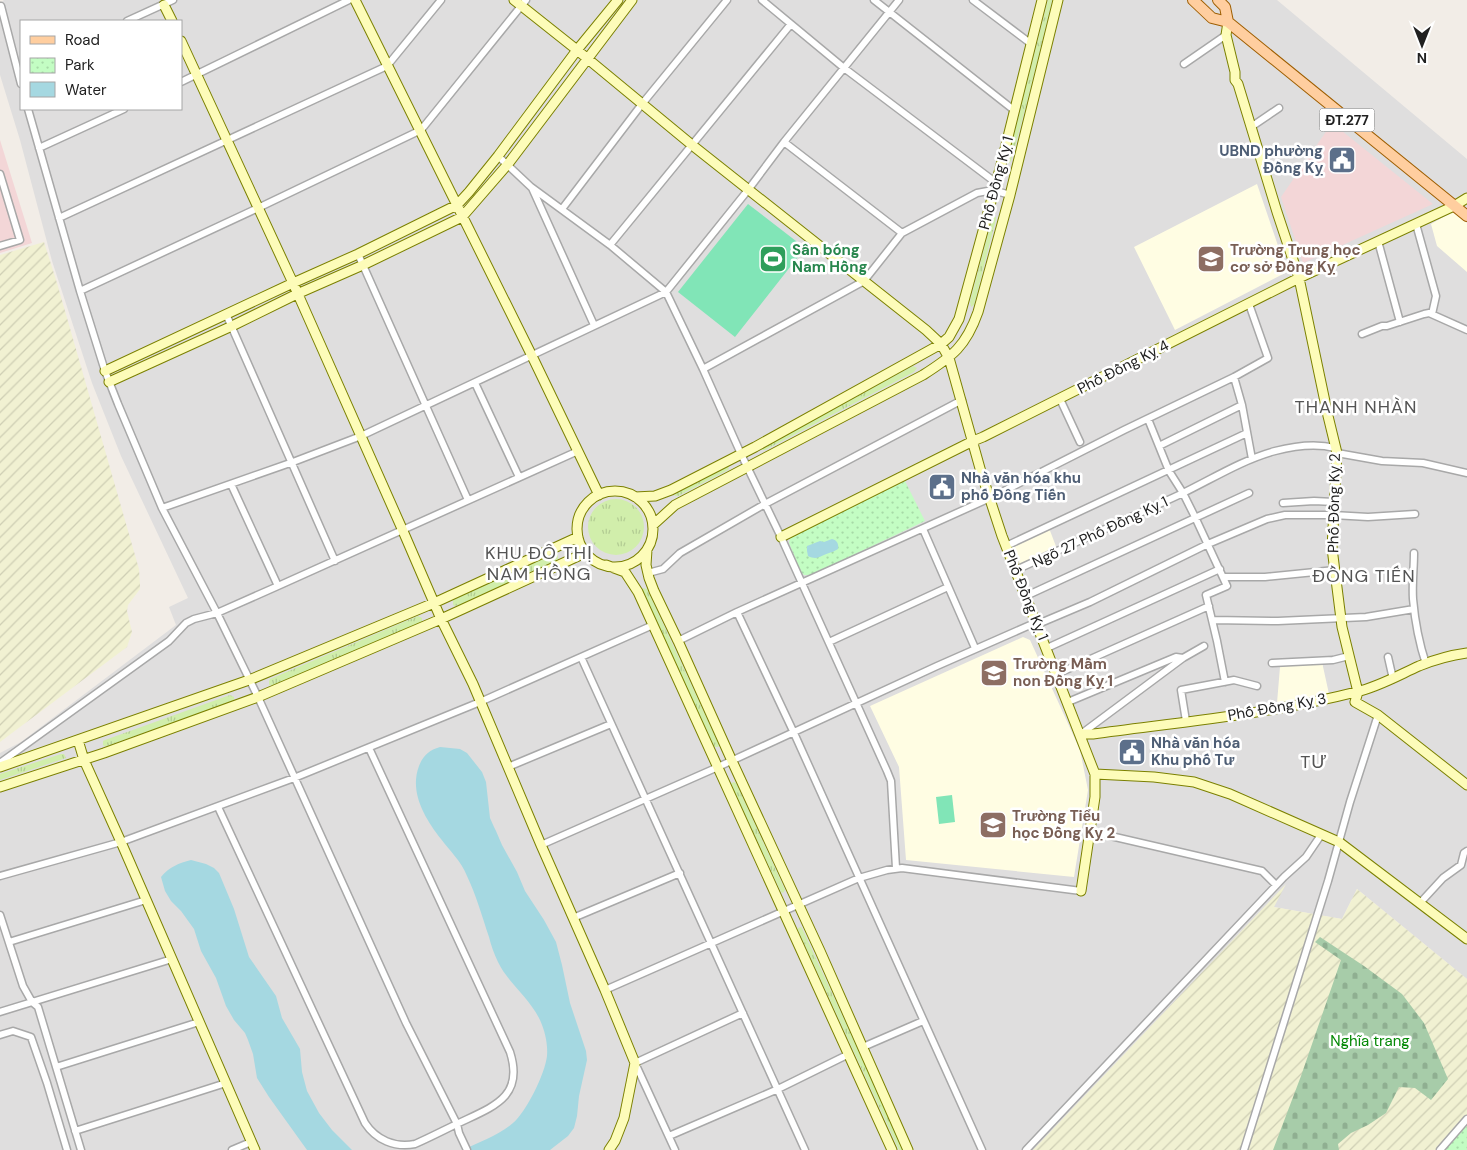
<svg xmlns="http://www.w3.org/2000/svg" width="1467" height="1150" font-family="'DM Sans',sans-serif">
	<defs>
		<pattern id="farmland-furrows" width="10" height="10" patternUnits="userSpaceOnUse" patternTransform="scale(1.25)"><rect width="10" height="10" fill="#f1f1d2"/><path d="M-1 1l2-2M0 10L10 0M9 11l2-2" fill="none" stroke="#ceceb4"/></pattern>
		<pattern id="grass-tufts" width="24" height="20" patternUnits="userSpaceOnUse" patternTransform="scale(1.25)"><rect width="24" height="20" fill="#d1eeab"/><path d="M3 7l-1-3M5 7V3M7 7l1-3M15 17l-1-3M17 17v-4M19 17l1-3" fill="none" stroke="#b3cc93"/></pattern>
		<pattern id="cemetery-stones" width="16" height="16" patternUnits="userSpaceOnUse" patternTransform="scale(1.25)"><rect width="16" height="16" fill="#a7cca9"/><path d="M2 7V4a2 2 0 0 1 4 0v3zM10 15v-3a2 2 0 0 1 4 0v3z" fill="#8faf91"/></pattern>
		<pattern id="park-dots" width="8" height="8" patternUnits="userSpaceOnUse" patternTransform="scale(1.25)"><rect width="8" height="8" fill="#c3fdc3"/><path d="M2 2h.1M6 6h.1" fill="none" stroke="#a7d9a7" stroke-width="1.8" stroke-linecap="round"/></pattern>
	</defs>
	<rect width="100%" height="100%" fill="#f2ede7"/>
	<path fill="#dfdede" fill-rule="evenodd" d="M4,0H1277L1467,159V979L1357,889L1342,919L1274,907L1036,1150H0V753L21,742L176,625L169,607L188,598L121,456L92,383L52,261L20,140L0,75V3ZM21,21H181V109H21Z"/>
	<path fill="#f3d6d7" d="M1332,123L1433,204L1303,263L1281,197Z
		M0,140L32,243L0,253Z"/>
	<path fill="#fffde3" d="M1257,184L1287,272L1175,330L1134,247Z
		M1454,211L1467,223V272L1437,246L1431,224Z
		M1049,528L1057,549L1021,566L1012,545Z
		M1023,637L1030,640L1080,750L1088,790L1074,877L906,860L899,767L870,706Z
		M1322,662L1329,694L1277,703L1280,667Z"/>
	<path fill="url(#farmland-furrows)" d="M44,242L57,283L139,569L140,585V589L128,605L127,611L132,632L127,647L0,742V255Z
		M1286,884L1274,907L1342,919L1357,889L1467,979V1119L1440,1150H1033Z"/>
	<path fill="url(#grass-tufts)" d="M1048,0H1052C1039,54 1026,108 1011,161L1008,164L1007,162Z
		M993,216L996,217V219L974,305L971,307L970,302Z
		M913,366L917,368L914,372L765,450H760V448Z
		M725,466H728L729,469L728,470L678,496H675L676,492Z
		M588 527a28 28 0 1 1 56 0a28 28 0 1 1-56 0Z
		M552,553H557L558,558L557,560L460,605L454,606L453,604V600Z
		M643,588L647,589L719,745L718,747H715L714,746L643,592Z
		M418,616L422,618V623L275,685H269V681L270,679Z
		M230,695L234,697V701L107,746H104L103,745V741L105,740Z
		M61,754H64L66,758L0,780V774Z
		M733,782L736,783L785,890L783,893L781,892L732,786L731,784Z
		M801,927L802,928L904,1150H899L798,930V928Z"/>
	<path fill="url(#cemetery-stones)" d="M1320,937L1364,966L1402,994L1424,1023L1448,1079L1431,1100L1415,1088L1399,1087L1386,1113L1368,1125L1351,1133L1338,1144L1339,1150H1273L1301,1076L1341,960L1315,942Z"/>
	<path fill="url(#park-dots)" d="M905,481L925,521L811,575H804L801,572L789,543L790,538Z
		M1467,1119V1150H1440Z"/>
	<path fill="#81e5b7" d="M748,204L805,248L735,337L678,292Z
		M952,795L955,822L939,824L936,797Z"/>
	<path fill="#a5d8e1" d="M832,539C837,540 839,544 838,549C835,551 832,552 829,553C821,555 818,561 808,556L807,551V546L820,541L824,542Z
		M440,747L460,749L467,753L482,772L486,782L490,818L494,827L496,831L502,845L517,872L525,891L544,920L556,942L562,965L570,1003L586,1051L587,1060L579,1096L577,1116L574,1128L568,1136L550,1150H463C479,1142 499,1135 513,1123C526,1112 545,1074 547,1056C548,1044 545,1031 540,1020C529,997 508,983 498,962C494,954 491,945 489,937C482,916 476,895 467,876C461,861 450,851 441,839C425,819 409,792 419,766C423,756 429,750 440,747Z
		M191,860L206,864L214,868L219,873L234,909L249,957L276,996L282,1018L300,1049L302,1072L307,1091L319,1113L332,1130L352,1150H307L269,1097L257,1078L253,1054L248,1040L245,1033L234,1020L226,1006L216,978L201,951L194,929L181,911L171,901L165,891L161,877C169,867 179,863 191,860Z"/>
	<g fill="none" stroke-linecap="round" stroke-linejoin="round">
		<g stroke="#a8a8a8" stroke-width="9">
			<path id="street" d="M762,0L844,68L995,182
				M874,0L1015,111
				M973,0L1030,43
				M1,6L21,84
				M127,21L173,0
				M1184,64L1226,35
				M181,82L349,0
				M28,109L80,291L105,371L118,404L162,508L217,613L258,697L406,1023L457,1124L459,1133L467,1150
				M1251,127L1279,108
				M784,142L902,233
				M39,148L124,109
				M498,156L531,187L610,245L666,292L703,369L741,454L781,537L887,771L891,781L896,868
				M0,174L20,240L0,246
				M532,188L594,325
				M562,209L642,104L727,0
				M59,218L387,66L441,0
				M1416,224L1436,296L1432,314
				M1378,241L1400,322
				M610,245L791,24
				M358,254L468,500
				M80,291L258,208L421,130L526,0
				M226,314L335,561
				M1362,334L1382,326H1387L1424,314L1429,313L1467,330
				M703,369L864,281L902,233L977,193L993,190L1010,195
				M1234,377L1242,405L1252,459
				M475,383L519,477
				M1060,399L1080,442
				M1148,419L1169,471L1183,493L1195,517L1227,586L1206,595L1217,641L1225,682
				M1159,446L1242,405
				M1337,453L1382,461L1423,463L1467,473
				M231,484L278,586
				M1283,503L1314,501L1334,502
				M162,508L293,462L361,436L666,292L748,190L784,142L899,0
				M923,529L975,648
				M1006,546L1247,433
				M1414,553C1414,568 1412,584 1413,599C1415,622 1419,643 1426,664
				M1016,570C1071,545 1126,519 1181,494C1212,479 1242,460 1275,451C1294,446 1316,443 1335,448
				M648,573L663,569L680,553L765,504L962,400
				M1224,577H1265L1335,570
				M1026,596L1249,493
				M737,612L794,733L982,1150
				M1213,620L1278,621L1366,617L1414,609
				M1038,624L1090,602L1208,544L1267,519L1285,515H1333L1368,517L1415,514
				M678,641L737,612L990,498L1124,430L1234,377L1268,358L1249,304
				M829,642L948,587
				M1047,648L1220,569
				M581,657L805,1150
				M1388,657L1393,679
				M1272,663L1333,660L1349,656
				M1057,674L1209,606
				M1068,702L1176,657L1183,658
				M1186,721L1181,690L1234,680L1257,686
				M1081,734L1183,658L1204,646
				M0,763L169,641L186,623L194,619L217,613L278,586L578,451
				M508,767L611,724
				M218,807L365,1123C376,1140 395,1148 415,1144C431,1137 446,1129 461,1122C495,1106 524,1096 510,1052L369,748
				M1089,831L1262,871L1276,885
				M541,845L718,767L937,666L1037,622
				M0,876L121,842L294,778L480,702L653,625
				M1420,903L1443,878L1461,865L1464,853L1467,851
				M0,915L23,986L32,1002L38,1007L81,1150
				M573,918L680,873
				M9,942L146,900
				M605,990L859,878L887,870L902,868L1081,891
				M0,1012L172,959
				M0,1035L13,1031L31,1037L47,1083L67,1150
				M863,1047L923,1021
				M56,1067L199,1022
				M75,1131L226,1083
				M669,1136L778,1089L849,1054
				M232,1150L251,1142
				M675,1150L635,1063L743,1013
				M1026,1150L1284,877L1306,857L1321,835
				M1244,1150L1328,881L1350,802L1378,715
				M1440,1150L1467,1119"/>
		</g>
		<g stroke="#7b8000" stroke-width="11">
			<path id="secondary" d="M355,0L532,356L599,495
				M514,0L577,50L692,145L926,330L941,344L949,358L981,472L1002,536L1095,774V797L1081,891
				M164,5L172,21
				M1228,22L1226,35L1235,72V80L1238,84L1277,212L1299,278L1328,416L1337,453L1332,548L1342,627L1358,692L1355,702L1378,715L1467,785
				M181,41L293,283L403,531L441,619L473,684L541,845L605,990L635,1063L624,1118L615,1141L609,1150
				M105,371L293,283L358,254L457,205L469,192L498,156L577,50L618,0
				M109,382L232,326L297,294L363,265L462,217L508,164L632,0
				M577 529a38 38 0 1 1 76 0a38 38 0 1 1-76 0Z
				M635,497L655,496L671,490L755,447L941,344L949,337L959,319L1001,165L1042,0
				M653,525L675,505L923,375C953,356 966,346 978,312L1010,195L1058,0
				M781,537L973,441L983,437L1299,278L1454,206L1467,198
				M647,550L646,565L649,578L654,591L678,641L732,761L820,951L908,1150
				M606,565L625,572L638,592L892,1150
				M1080,734H1093C1181,722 1270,714 1356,692C1378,687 1399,675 1419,666C1434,660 1452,655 1467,653
				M78,740L84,760L121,842L255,1150
				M0,767L249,680L434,603L578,537
				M1095,774L1154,777L1194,782L1230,794L1339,842L1467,939
				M0,787L104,753L258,697L441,619L585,553"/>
		</g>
		<g stroke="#9e5e00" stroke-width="12">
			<path id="primary" d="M1193,0L1212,18L1228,22L1467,216
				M1218,0L1225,7L1228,22"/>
		</g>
		<use href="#street" stroke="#fff" stroke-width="6"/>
		<use href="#secondary" stroke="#fdfcb9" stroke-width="9"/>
		<use href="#primary" stroke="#ffce9f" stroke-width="10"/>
	</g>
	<defs>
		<g id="civic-square" transform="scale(1.4375)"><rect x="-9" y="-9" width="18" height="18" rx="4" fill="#5c6f8a" stroke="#fff"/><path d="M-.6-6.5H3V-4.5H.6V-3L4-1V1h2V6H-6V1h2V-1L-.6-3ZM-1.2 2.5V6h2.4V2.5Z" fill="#fff"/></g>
		<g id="stadium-square" transform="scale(1.4375)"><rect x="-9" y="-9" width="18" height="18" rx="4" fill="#2e9e5b" stroke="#fff"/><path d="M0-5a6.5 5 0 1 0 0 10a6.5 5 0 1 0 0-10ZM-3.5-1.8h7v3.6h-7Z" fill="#fff"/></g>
		<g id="school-square" transform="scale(1.4375)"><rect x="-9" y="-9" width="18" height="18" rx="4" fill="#8d6e63" stroke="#fff"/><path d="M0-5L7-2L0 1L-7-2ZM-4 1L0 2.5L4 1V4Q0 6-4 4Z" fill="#fff"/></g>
	</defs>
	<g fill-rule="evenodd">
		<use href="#civic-square" x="1342" y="160"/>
		<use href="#stadium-square" x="773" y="259"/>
		<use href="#school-square" x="1211" y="259"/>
		<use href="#civic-square" x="942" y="487"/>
		<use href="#school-square" x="994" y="673"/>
		<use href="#civic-square" x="1132" y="752"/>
		<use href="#school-square" x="993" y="825"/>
	</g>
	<g text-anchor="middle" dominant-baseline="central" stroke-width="5" stroke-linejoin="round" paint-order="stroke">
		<rect fill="#fff" stroke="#646464" stroke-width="1" x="1319.5" y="108.5" width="55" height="23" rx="4"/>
		<g font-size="14" font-weight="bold" fill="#212121">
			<text x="1347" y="120">ĐT.277</text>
		</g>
		<g font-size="15" font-weight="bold" fill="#4e5e75" stroke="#fff" text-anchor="start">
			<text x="1323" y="151" text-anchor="end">UBND phường<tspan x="1323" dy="17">Đồng Kỵ</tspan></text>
			<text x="961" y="478">Nhà văn hóa khu<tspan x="961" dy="17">phố Đông Tiến</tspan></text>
			<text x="1151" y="743">Nhà văn hóa<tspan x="1151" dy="17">Khu phố Tư</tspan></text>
		</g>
		<g font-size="15" fill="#212121" stroke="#fff">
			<text transform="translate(996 183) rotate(-75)">Phố Đồng Kỵ 1</text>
			<text transform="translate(1123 367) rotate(-27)">Phố Đồng Kỵ 4</text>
			<text transform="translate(1334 503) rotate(-89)">Phố Đồng Kỵ 2</text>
			<text transform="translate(1100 532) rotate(-25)">Ngõ 27 Phố Đồng Kỵ 1</text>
			<text transform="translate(1026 595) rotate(68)">Phố Đồng Kỵ 1</text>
			<text transform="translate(1277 707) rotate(-10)">Phố Đồng Kỵ 3</text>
		</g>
		<g font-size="15" font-weight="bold" fill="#27864d" stroke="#fff" text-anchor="start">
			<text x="792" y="250">Sân bóng<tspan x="792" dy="17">Nam Hồng</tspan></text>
		</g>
		<g font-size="15" font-weight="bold" fill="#785e54" stroke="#fff" text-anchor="start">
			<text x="1230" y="250">Trường Trung học<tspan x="1230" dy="17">cơ sở Đồng Kỵ</tspan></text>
			<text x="1013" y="664">Trường Mầm<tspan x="1013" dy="17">non Đồng Kỵ 1</tspan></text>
			<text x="1012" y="816">Trường Tiểu<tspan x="1012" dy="17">học Đồng Kỵ 2</tspan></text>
		</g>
		<g font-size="15" fill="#058906" stroke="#fff">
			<text x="1370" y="1041">Nghĩa trang</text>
		</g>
		<g font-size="18" letter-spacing="1" fill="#545454" stroke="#fff">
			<text x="1356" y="407">THANH NHÀN</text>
			<text x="539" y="553">KHU ĐÔ THỊ<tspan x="539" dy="21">NAM HỒNG</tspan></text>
			<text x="1364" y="576">ĐỒNG TIẾN</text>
			<text x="1314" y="762">TƯ</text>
		</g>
	</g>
	<rect x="20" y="20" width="162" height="90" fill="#ffffff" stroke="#a6a6a6"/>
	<rect x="30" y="36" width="25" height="8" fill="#ffce9f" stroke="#a6a6a6"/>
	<text x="65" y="45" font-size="15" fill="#212121">Road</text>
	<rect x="30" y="58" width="25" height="15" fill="url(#park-dots)" stroke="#a6a6a6"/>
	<text x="65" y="70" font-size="15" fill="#212121">Park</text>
	<rect x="30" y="82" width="25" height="15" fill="#a5d8e1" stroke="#a6a6a6"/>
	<text x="65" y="95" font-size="15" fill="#212121">Water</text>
	<g transform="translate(1422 45) rotate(180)" stroke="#ffffff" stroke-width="4" paint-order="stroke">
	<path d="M0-4L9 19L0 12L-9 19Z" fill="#212121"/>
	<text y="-8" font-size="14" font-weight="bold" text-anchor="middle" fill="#212121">N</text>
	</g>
</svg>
